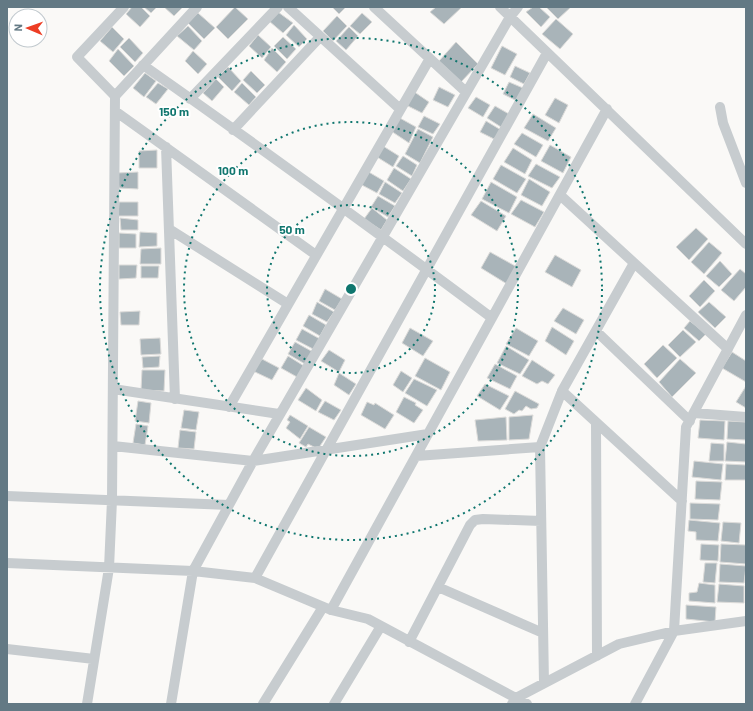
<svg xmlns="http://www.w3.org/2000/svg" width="753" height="711" font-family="Barlow,sans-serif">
	<rect width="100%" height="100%" fill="#faf9f7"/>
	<path fill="#a9b4b9" stroke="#dcdbd9" d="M132,7H141L150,16L140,27L126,14Z
		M144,7H157L151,13Z
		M164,7H183L174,16Z
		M235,7L248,19L228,39L216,27Z
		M332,7H346L339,14Z
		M436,7H462L444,24L430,12Z
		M533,7H539L550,17L541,27L526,12Z
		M546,7H571L558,19Z
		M278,12L293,23L283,33L269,21Z
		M198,13L215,28L204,39L188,23Z
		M362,13L372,22L360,34L350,26Z
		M337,16L347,26L333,41L323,31Z
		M556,19L573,34L560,49L542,34Z
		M294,25L307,39L299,47L286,35Z
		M188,26L202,41L194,50L177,36Z
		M112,27L124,39L113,52L100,41Z
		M349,27L358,36L346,50L336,41Z
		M258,35L271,47L262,58L249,46Z
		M283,37L296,49L287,59L274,46Z
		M129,38L143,53L135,62L120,47Z
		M456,42L478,64L461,82L439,61Z
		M502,46L517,54L505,75L491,68Z
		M272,48L286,62L277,72L264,60Z
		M118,49L134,66L124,76L109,61Z
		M193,51L207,64L198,74L185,61Z
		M515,66L530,73L524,84L510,77Z
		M228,67L241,81L232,91L218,77Z
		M251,71L265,85L257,93L243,80Z
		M145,73L156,81L144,97L133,88Z
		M216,79L224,87L212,101L203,93Z
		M509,82L523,88L517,101L503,94Z
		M158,83L168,89L156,104L146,97Z
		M242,83L256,97L249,105L234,92Z
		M439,87L455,95L448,107L433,100Z
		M413,91L429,102L422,113L406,105Z
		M476,97L490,105L483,117L468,108Z
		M555,98L568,105L559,123L545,115Z
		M495,106L509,114L501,127L487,118Z
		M533,114L556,128L548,141L524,128Z
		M424,116L440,124L433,134L418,127Z
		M398,117L416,127L409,143L391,131Z
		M486,121L501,130L494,139L480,132Z
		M418,129L433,137L420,163L405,154Z
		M522,133L543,145L536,157L514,144Z
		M550,145L571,157L563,173L541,161Z
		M383,146L399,156L393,167L377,157Z
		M513,148L532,160L525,174L504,162Z
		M157,150V168H139V151Z
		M403,156L417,165L412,176L396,166Z
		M536,164L560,177L552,188L528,176Z
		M501,165L526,179L517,193L493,179Z
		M394,168L411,179L403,191L387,180Z
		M367,171L384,181L377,193L360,184Z
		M138,172V189L119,188L117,173Z
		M529,179L550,192L542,206L521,195Z
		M385,182L402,193L395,203L379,194Z
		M491,182L517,197L509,213L482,199Z
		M378,196L395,206L388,217L371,207Z
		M521,200L544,212L535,227L511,214Z
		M481,201L506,216L497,231L471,215Z
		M119,202H138V216H118Z
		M372,208L387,220L381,230L364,219Z
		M120,218L138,220V230H121Z
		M696,228L708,239L689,260L676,247Z
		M140,232L157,233V246L139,247Z
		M119,233L136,234V248H119Z
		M709,242L722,253L704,274L691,262Z
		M161,248V264H140L141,249Z
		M490,252L517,267L507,284L481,268Z
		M555,255L581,270L572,287L545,272Z
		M720,261L732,274L719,287L706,276Z
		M119,265H137L136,278L119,279Z
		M141,266H159L158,278H141Z
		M740,269L746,274V287L734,301L721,290Z
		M704,280L715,291L700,307L689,296Z
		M325,289L342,299L335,310L319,301Z
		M317,302L334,312L327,322L312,314Z
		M709,302L726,317L715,328L698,312Z
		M563,308L584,320L576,334L554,321Z
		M140,311L139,325H121L120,312Z
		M309,315L326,325L320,336L303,326Z
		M690,321L706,334L699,341L684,328Z
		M552,327L574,341L566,355L545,341Z
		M410,328L433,341L423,356L402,343Z
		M516,328L538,341L529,356L506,344Z
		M302,329L320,339L313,349L296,340Z
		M683,330L696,342L680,357L668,345Z
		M160,338L161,354L141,355L140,339Z
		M295,342L313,352L305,364L288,354Z
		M663,345L677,358L657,378L644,364Z
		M506,346L529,360L520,374L497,363Z
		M329,350L345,360L339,372L321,361Z
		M732,352L746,361V382L722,368Z
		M160,356L159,367L143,368L142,357Z
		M288,356L304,366L297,377L281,368Z
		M425,358L450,372L441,390L415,376Z
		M262,359L279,368L272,380L253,371Z
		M680,359L696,373L672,397L659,382Z
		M532,360L555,375L548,384L542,381L537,384L522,376Z
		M495,364L517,376L510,389L487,378Z
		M142,370H165L164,391L141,390Z
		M401,371L412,378L403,392L393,385Z
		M339,373L356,384L349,395L334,385Z
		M414,379L437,390L427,406L405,393Z
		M485,384L509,396L500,410L477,396Z
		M746,386V408L736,402Z
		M306,388L322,400L316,411L298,400Z
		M515,391L539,404L537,408L531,409L526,406L522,411L519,410L514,414L505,409Z
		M404,397L416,403L415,405L423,410L414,423L396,412Z
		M138,401L151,403L149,423L135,421Z
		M325,401L341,410L334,420L318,412Z
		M367,402L374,405L375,403L394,415L385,429L361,415Z
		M184,410L199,412L196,430L181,428Z
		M290,415L308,426L300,439L286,428L290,422L287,420Z
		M533,415L529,439L509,440V417Z
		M506,417L507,440L478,441L475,420Z
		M700,420L725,421L724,440L698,438Z
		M728,421L746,422V440L727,439Z
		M136,424L148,426L145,445L133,443Z
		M309,427L326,437L318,449L308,444L306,447L299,443Z
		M180,430L196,432L194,449L178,448Z
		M727,442L746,444V462L725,461Z
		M711,443L724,444V461H709Z
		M694,461L723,464L721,480L692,477Z
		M726,464L746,465V480H725Z
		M696,481L722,482L720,500L695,499Z
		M690,503L720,504L718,520L690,519Z
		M689,520L720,523L718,541L696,540V532L688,531Z
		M723,522L741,523L739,543L721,541Z
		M701,544L719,545L718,561L700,560Z
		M721,544L746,545V564L720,562Z
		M705,563H717L715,583L703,582Z
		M720,564L746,566L744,583L719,582Z
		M699,583L715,585V603L689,601V593L697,592Z
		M719,584L744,586V603L717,602Z
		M686,605L716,607L715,622L686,619Z"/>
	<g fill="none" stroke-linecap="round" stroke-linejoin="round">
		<path stroke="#c7cccf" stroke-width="10" d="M288,7L400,109
			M374,7L466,92
			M500,7L746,244
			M143,65C261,148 377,232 492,318
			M115,96L77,57L124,7
			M190,99L278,7
			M720,107L723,123L746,183
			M115,111L316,255
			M233,130L320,37
			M166,147L175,399
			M560,195L728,349
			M169,229L288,304
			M634,263L562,391L682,501
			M596,331L690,421
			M113,389L279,414
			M229,407L429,60
			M694,413L746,417
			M596,422L597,656
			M113,446L253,461L428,434
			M540,447L562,391
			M416,456L540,447L544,683
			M7,496L229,505
			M7,563L193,571L255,578L331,610L368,619L527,704
			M255,578L547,53
			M438,587L543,633
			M331,610L607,109
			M409,642L470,525L475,520L483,519L541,521
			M7,649L94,659
			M87,704L109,568L112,500L115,96L197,7
			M171,704L193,571L253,461L510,17L518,7
			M263,704L323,607
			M334,704L381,626
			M512,704L516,698L619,644L674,631L686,427L746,315
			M635,704L674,631L746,621"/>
	</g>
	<g fill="none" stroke="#0f766e" stroke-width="2" stroke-dasharray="2 4">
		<circle cx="351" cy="289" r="84"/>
		<circle cx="351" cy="289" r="167"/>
		<circle cx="351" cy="289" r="251"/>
	</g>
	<circle cx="351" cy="289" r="6" fill="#0f766e" stroke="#fff" stroke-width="2"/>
	<g font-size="12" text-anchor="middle" font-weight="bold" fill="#0f766e" stroke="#fff" stroke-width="4" stroke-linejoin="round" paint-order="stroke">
		<text x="174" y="116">150 m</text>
		<text x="233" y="175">100 m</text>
		<text x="292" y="234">50 m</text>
	</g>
	<rect width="753" height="711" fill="none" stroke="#637984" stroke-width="16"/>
	<g transform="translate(28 28) rotate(272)"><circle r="19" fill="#ffffff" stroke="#c1c9ce"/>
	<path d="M0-3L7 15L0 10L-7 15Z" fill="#ed3d24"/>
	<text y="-6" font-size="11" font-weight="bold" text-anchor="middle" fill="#637984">N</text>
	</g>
</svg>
